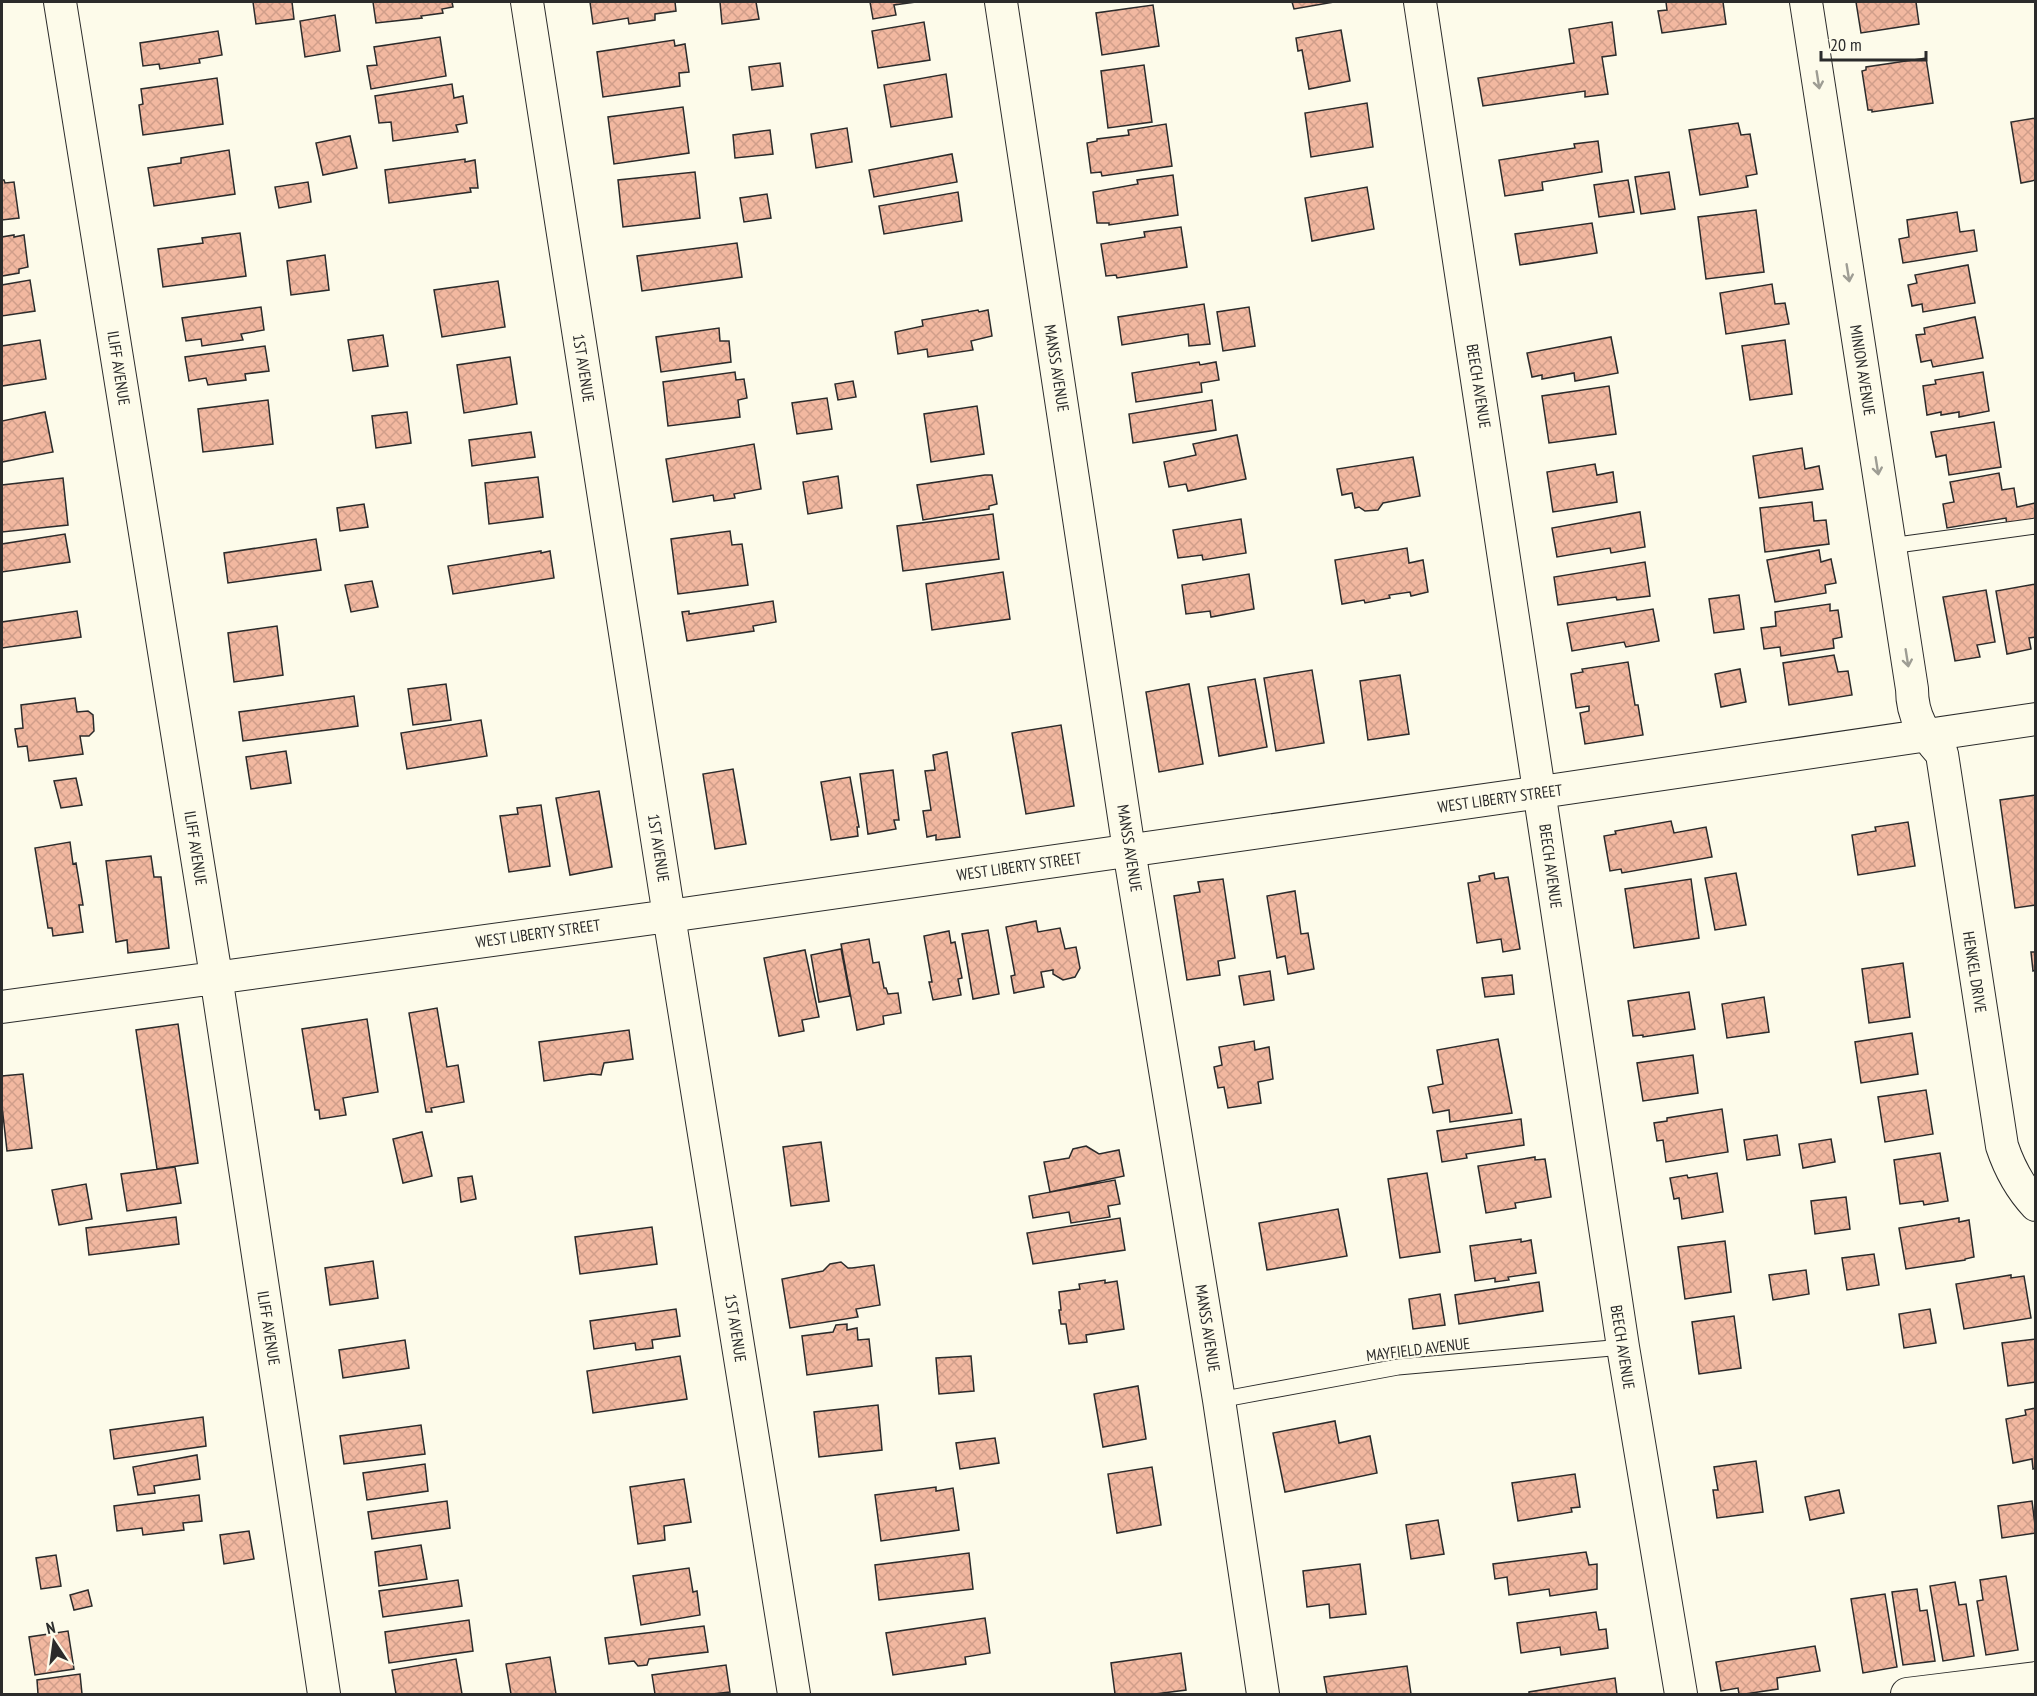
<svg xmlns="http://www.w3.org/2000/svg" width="2037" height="1696" font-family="'PT Sans Narrow',sans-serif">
	<defs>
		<pattern id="building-cross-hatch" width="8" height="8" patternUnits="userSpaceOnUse" patternTransform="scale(1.5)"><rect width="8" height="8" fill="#f2b8a0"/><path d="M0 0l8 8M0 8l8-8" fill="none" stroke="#d09e8a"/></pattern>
	</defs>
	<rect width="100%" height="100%" fill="#fdfbea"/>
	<path fill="url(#building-cross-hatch)" stroke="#2b2b2b" stroke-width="1.5" d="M253,2H292L294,19L256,24Z
		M373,2H452L453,7L442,9L443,13L421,16L422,18L376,23Z
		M590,2H675L676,11L655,14V20L629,24L628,18L593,24Z
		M720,2H756L759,19L722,24Z
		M870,2H916L894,5L896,15L873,19Z
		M1292,2H1334L1294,9Z
		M1666,2H1723L1726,24L1662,33L1658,11L1667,10Z
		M1856,2H1916L1919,24L1861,33Z
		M1153,5L1159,46L1102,55L1096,13Z
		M335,15L340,51L305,57L300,21Z
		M924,22L930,60L878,68L872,31Z
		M1612,22L1616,55L1602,57L1608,94L1585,97V91L1483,106L1478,78L1574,63L1569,29Z
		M1341,30L1350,81L1309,89L1302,50L1298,51L1296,38Z
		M218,31L222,55L199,59L200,63L160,69L159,64L143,66L140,43Z
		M440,37L446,76L371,89L367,66L377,65L374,47Z
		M674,40L675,46L685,44L689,72L679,73L680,86L603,97L597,52Z
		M1926,58L1933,103L1872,112V110H1868L1862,71L1866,70V67Z
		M780,63L783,86L752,90L749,67Z
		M1144,65L1152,122L1108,128L1101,71Z
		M946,74L952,117L891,127L884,85Z
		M217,78L223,124L143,135L139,105L143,104L141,89Z
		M452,84L454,98L463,96L467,123L456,125L458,132L393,141L391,122L379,123L375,96Z
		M1367,103L1373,147L1311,157L1305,113Z
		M683,107L689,153L614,164L608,117Z
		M2036,118V180L2021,183L2011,122Z
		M1738,123L1741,135L1750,134L1757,174L1746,176L1748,187L1700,195L1689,130Z
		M1166,124L1172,166L1102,176L1101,172L1091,173L1087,143L1097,141V139L1129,135L1128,130Z
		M847,128L852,162L816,168L811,134Z
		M770,130L773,154L735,158L733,135Z
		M350,136L357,168L323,175L316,143Z
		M1598,141L1602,172L1542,182L1543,190L1505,196L1499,160L1575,148L1574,144Z
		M229,150L235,194L154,206L148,168L181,163V158Z
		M952,154L957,182L874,197L869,170Z
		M465,159V162L475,160L478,188H470L471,192L389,203L385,170Z
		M695,172L700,218L623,227L618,180Z
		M1669,172L1675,209L1641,214L1635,177Z
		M1173,175L1178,215L1109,225V223H1097L1093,192L1138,184L1137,180Z
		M2,180H4L5,183L14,182L19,218L2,220Z
		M1628,180L1634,212L1599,217L1594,185Z
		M308,182L311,202L279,208L275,187Z
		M1367,187L1374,229L1312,241L1305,198Z
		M958,192L962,221L884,234L879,206Z
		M767,194L771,218L744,222L740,198Z
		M1756,210L1764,272L1706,279L1698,217Z
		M1957,212L1960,232L1974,230L1977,251L1903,263L1899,239L1909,237L1907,220Z
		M1592,223L1597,253L1520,265L1515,234Z
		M1181,227L1187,267L1117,278L1116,275L1106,276L1101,244L1145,237L1144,232Z
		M240,233L246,276L163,287L158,249L203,243L202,238Z
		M14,235V237L24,235L28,267L19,269V273L2,276V237Z
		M737,243L742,277L642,291L637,256Z
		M325,255L329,290L291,295L287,261Z
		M1968,265L1975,303L1923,312L1922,304L1912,306L1908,285L1917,283L1915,275Z
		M30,280L35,311L2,316V285Z
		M498,281L505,327L442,337L434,290Z
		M1772,284L1775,304L1785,303L1789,324L1726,334L1720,293Z
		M1204,304L1210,344L1189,346L1188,334L1122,345L1118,317Z
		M261,307L264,330L241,334L243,340L202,346L201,339L186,341L182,318Z
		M1249,307L1255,346L1223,351L1217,312Z
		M978,310L979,312L988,310L992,336L971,341L973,350L928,357L927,349L898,354L895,332L923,326L922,320Z
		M1975,317L1983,358L1933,367L1931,360L1921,362L1916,335L1925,334L1924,328Z
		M719,328L720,341H729L731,362L661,372L656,337Z
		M383,335L388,366L353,371L348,340Z
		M1611,337L1618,373L1575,381L1574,373L1542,379V375L1532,377L1527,353Z
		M40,340L46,379L2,386V346Z
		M1785,340L1792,394L1750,400L1742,346Z
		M265,346L269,371L245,374L246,380L208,385L206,378L189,381L185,357Z
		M510,357L517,404L464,413L457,365Z
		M1199,362L1200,365L1216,362L1219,380L1201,383L1202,392L1136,402L1132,373Z
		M735,372L736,380L744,379L747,398L738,400L740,417L668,426L663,382Z
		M1983,372L1989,411L1959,417V412L1941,415V412L1927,415L1923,386L1936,384L1935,380Z
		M853,381L856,397L838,400L835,384Z
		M1609,386L1616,434L1549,443L1542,396Z
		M827,398L832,429L797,434L792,403Z
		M268,400L273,444L203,452L198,409Z
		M1212,400L1216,430L1133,443L1129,414Z
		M977,406L984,454L931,462L924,414Z
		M45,412L53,452L2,462V421Z
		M407,412L411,443L376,448L372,416Z
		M1994,422L2001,467L1949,475L1946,455L1936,457L1931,432Z
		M531,432L535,457L472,466L469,440Z
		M1237,435L1246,479L1188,491L1186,484L1169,487L1164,462L1196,455L1193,444Z
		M754,444L761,489L734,494L735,498L714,501L713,495L673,502L666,459Z
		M1802,448L1805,469L1819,466L1823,489L1759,498L1753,456Z
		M1413,457L1420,496L1383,503L1378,510L1365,511L1359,507L1355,508L1352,493L1342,495L1337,469Z
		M1595,464L1597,475L1613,472L1617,502L1553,512L1547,472Z
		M1999,473L2002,490L2014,488L2017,507L2035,503L2036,520L2007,526L2006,518L1947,528L1943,504L1954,502L1950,482Z
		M985,475H992L997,504L989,506V509L923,520L917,485Z
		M838,476L842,508L808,514L803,482Z
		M538,477L543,517L489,524L485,483Z
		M63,478L68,525L2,532V485Z
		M1812,502L1814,521L1826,520L1829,544L1765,552L1760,508Z
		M364,504L368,527L340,531L337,508Z
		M1640,512L1645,547L1611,553L1610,548L1557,557L1552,528Z
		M993,514L999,559L903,571L897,526Z
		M1241,519L1246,553L1203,560L1202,555L1178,558L1173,530Z
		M730,531L732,545L742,544L748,585L678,594L671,539Z
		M65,534L70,562L2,572V544Z
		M316,539L321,570L228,583L224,553Z
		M1407,548L1409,563L1423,560L1428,592L1411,596L1410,592L1389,595L1390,598L1365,603L1364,600L1342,604L1335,560Z
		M1819,550L1821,562L1831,559L1836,583L1825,585L1826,593L1775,602L1767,560Z
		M541,551V553L550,551L554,578L453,594L448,566Z
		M1645,562L1650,596L1617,600L1616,597L1558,605L1554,577Z
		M1003,572L1010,619L932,630L926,584Z
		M1249,574L1254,609L1211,617L1210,611L1186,614L1182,585Z
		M372,581L378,607L351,612L345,585Z
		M2036,584V637L2029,638L2031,649L2007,654L1996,591Z
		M1986,590L1995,642L1977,645L1980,657L1955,661L1943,597Z
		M1739,595L1744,629L1714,633L1709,599Z
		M773,601L776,622L753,626L754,631L687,641L682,612L689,611V614Z
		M1830,604V611L1838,610L1842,637L1833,639L1834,648L1781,656L1780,647L1764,649L1761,628L1776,626L1775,612Z
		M1653,609L1659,641L1626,647L1624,642L1572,651L1567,623Z
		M77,611L81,637L2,648V622Z
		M277,626L283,675L234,682L228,633Z
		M1834,655L1838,672L1848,671L1852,695L1789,705L1783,663Z
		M1628,662L1635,705H1638L1643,735L1585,744L1580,713L1589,711V706L1576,708L1571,674L1583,672L1582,669Z
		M1740,669L1746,702L1721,707L1715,674Z
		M1312,670L1324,743L1276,751L1264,678Z
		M1400,675L1409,734L1368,740L1360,681Z
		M1255,679L1267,747L1219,756L1208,687Z
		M446,684L451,720L413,725L408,689Z
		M1189,684L1203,764L1159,772L1146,692Z
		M354,696L358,726L243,741L239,712Z
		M75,698L77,712L88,711L93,715L94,731L89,736H80L83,754L29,761L27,746L18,747L15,729L23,728L21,705Z
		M481,720L487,756L407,769L401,733Z
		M1061,725L1074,806L1026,814L1012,733Z
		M286,751L291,783L251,789L246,757Z
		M947,752L960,837L936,840V835L927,837L923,811L931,810L925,771L935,770L933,755Z
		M733,769L746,844L715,849L703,774Z
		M893,770L899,820H894L896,829L868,834L860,774Z
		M850,777L859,827H857L858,836L831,840L821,782Z
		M76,778L82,805L61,808L54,781Z
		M599,791L612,867L570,875L556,798Z
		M2036,795V905L2015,908L2000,800Z
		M541,805L550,866L509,872L500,816L518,814L517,808Z
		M1671,821L1674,833L1706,827L1712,857L1622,873L1621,869L1610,871L1604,836L1616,834L1615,831Z
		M1908,822L1915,866L1858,875L1852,835L1876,831L1875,827Z
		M70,842L73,864L76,863L83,905H79L83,932L53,936L52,928H48L35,848Z
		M151,856L154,877H161L169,948L128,953L127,940L116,942L106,861Z
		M1494,873L1495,879L1508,877L1520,949L1503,952L1501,939L1477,943L1468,883L1480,881L1479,876Z
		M1736,873L1746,925L1715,930L1705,878Z
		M1223,879L1235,958L1218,961L1220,975L1187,980L1174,896L1200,892L1198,882Z
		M1691,879L1699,938L1634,948L1625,889Z
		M1295,891L1301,934L1308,933L1314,969L1288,974L1285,956L1277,958L1267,896Z
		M1036,921L1038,932L1060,928L1065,949L1076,947L1080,968L1075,977L1063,980L1053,974V970L1041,972L1044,987L1014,993L1011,976L1015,975L1006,927Z
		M988,930L999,994L973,999L962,934Z
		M949,931L951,943L955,942L962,978L958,979L961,995L933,1000L929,982H932L924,936Z
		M869,939L873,963L879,962L884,988H886L888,994L898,993L901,1013L883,1016L884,1024L857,1030L841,944Z
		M841,949L850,996L819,1002L811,955Z
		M805,950L819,1017L802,1020L804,1031L779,1036L764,958Z
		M2031,952H2036V970L2033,971Z
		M1903,963L1910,1017L1869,1023L1862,969Z
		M1270,971L1274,1000L1244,1005L1239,976Z
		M1512,975L1514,994L1485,997L1482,978Z
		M1689,992L1695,1029L1643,1037V1035L1633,1036L1628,1001Z
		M1764,997L1769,1032L1727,1038L1722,1004Z
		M437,1008L447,1067L458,1065L464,1102L431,1108L432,1112H426L409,1013Z
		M367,1019L378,1092L343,1098L346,1115L320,1119L319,1110H315L302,1029Z
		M178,1024L198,1163L157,1169L136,1030Z
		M629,1030L633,1059L604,1063L601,1075L591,1074L544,1081L539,1042Z
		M1912,1033L1918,1074L1861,1083L1855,1042Z
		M1498,1039L1512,1113L1450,1122L1449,1110L1433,1113L1428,1087L1443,1084L1437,1050Z
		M1254,1041L1255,1050L1269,1047L1273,1079L1258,1082L1261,1103L1228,1108L1224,1087L1218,1088L1214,1067L1222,1065L1219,1047Z
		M1693,1055L1698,1093L1643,1101L1637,1063Z
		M23,1074L32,1148L7,1151L2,1106V1076Z
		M1926,1090L1933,1134L1885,1142L1878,1097Z
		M1722,1109L1728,1152L1666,1162L1663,1140L1657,1141L1654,1123L1667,1121V1118Z
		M1521,1119L1524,1145L1466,1154L1467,1158L1442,1162L1437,1131Z
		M422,1132L432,1176L403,1183L393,1139Z
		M1777,1135L1780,1155L1747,1160L1744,1140Z
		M1831,1139L1835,1162L1803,1168L1799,1144Z
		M821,1142L829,1201L791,1206L783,1147Z
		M1086,1146L1099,1154L1119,1150L1124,1176L1050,1192L1044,1162L1069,1158L1073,1149Z
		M1940,1153L1948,1201L1924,1205L1923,1201L1900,1204L1894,1160Z
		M1535,1157V1160L1545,1159L1551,1197L1515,1203L1516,1208L1486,1213L1478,1166Z
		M175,1167L181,1203L127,1211L121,1174Z
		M1427,1173L1440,1252L1400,1258L1388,1179Z
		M1717,1173L1723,1212L1682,1219L1679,1198L1674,1199L1670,1178L1687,1175L1688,1178Z
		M472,1176L476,1199L461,1202L458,1178Z
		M1115,1180L1120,1204L1108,1206L1110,1217L1071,1223L1069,1212L1033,1218L1029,1196Z
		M86,1184L92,1219L59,1225L52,1190Z
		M1846,1197L1850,1229L1815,1234L1811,1201Z
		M1338,1209L1347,1256L1267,1270L1259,1223Z
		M176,1217L179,1244L89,1255L86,1228Z
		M1120,1218L1125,1250L1033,1264L1027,1233Z
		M1959,1218V1222L1969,1220L1974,1257L1965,1259V1260L1906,1269L1899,1228Z
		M652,1227L657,1264L580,1274L575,1237Z
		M1521,1239V1242L1531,1240L1536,1273L1508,1277L1509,1280L1495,1282V1278L1475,1281L1470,1246Z
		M1725,1241L1731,1292L1685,1299L1678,1247Z
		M1874,1254L1879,1285L1847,1290L1842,1258Z
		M373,1261L378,1298L330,1305L325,1268Z
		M841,1262L848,1268H852L874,1265L880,1305L856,1309L858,1317L790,1328L782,1279L823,1271L830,1264Z
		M1806,1270L1809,1294L1773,1300L1769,1275Z
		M2011,1275V1278L2024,1276L2031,1318L1964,1329L1956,1284Z
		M1105,1280V1283L1117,1281L1124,1329L1086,1335L1087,1342L1069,1344L1066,1324H1061L1059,1310H1061L1059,1292L1080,1289L1079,1284Z
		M1539,1282L1543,1311L1459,1324L1455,1295Z
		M1440,1294L1445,1325L1413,1329L1409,1299Z
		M676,1309L680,1336L652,1340L653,1348L636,1350L635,1343L594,1349L590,1321Z
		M1930,1309L1936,1343L1904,1348L1899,1314Z
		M1734,1316L1741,1368L1699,1374L1692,1322Z
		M847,1324V1330L857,1328L858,1340L869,1339L872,1366L807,1375L802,1336L833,1332L836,1325Z
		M2036,1339V1382L2008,1386L2002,1343Z
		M405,1340L409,1368L343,1378L339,1350Z
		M680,1356L687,1399L593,1413L587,1371Z
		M971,1356L974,1391L939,1394L936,1358Z
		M1138,1386L1146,1439L1103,1447L1094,1394Z
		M878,1405L882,1450L819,1457L814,1412Z
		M2036,1408V1468L2033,1469L2032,1459L2013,1463L2006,1419L2026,1415L2025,1410Z
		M203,1417L206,1446L114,1459L110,1430Z
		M1335,1421L1339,1443L1370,1436L1377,1473L1285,1492L1273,1433Z
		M421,1425L425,1454L344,1464L340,1436Z
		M995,1438L999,1463L960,1469L956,1443Z
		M197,1455L200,1479L154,1486L155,1493L138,1495L133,1467Z
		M1756,1461L1763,1512L1717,1518L1713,1490H1718L1714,1467Z
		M425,1464L428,1491L367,1500L363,1473Z
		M1152,1467L1161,1525L1117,1533L1108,1474Z
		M1575,1474L1580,1507L1571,1508L1572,1512L1518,1521L1512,1483Z
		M684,1479L691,1522L664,1526L665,1540L638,1544L630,1487Z
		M936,1487V1491L953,1488L959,1530L881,1541L875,1495Z
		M1839,1490L1844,1513L1810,1520L1805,1497Z
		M199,1495L202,1521L183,1523L184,1530L143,1535L142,1528L117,1531L114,1506Z
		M447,1501L450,1528L372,1539L368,1512Z
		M2032,1501L2036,1533L2002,1538L1998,1506Z
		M1438,1520L1444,1554L1411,1559L1406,1525Z
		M249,1531L254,1559L224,1564L220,1535Z
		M421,1545L427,1579L379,1586L375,1552Z
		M1586,1552L1589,1565L1597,1564V1589L1550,1596L1549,1589L1509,1595L1507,1577L1495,1579L1493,1564Z
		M969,1553L973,1589L879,1600L875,1565Z
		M56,1555L61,1586L41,1589L36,1558Z
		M1360,1564L1366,1614L1330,1618L1329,1604L1307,1607L1303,1571Z
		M689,1568L693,1592L697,1591L700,1615L641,1625L633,1576Z
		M2006,1576L2018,1650L1986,1655L1977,1601L1983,1600L1980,1580Z
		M458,1580L462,1606L383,1617L379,1591Z
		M1955,1582L1959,1605L1966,1604L1974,1656L1943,1661L1930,1586Z
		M1917,1589L1920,1611L1927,1610L1935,1661L1903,1665L1892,1592Z
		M88,1590L92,1606L74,1610L70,1595Z
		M1885,1594L1897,1667L1863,1673L1851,1599Z
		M1596,1612L1599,1630L1606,1629L1608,1648L1561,1655L1560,1647L1521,1653L1517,1623Z
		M985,1618L990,1653L965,1657L966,1664L893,1675L886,1633Z
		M469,1620L473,1651L389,1663L385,1632Z
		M704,1626L708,1652L649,1659L647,1665L638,1666L634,1661L609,1664L605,1638Z
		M68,1631L74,1669L35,1675L29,1637Z
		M1815,1646L1820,1671L1777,1678L1778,1689L1745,1694H1739L1738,1688L1721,1691L1716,1662Z
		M1181,1653L1186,1690L1155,1694H1115L1111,1663Z
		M550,1657L556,1694H511L506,1664Z
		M456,1659L462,1694H396L392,1670Z
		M726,1665L730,1692L712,1694H655L652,1675Z
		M1407,1666L1411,1694H1327L1324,1677Z
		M80,1674L82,1694H38L37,1680Z
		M1615,1678L1617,1694H1529V1692Z"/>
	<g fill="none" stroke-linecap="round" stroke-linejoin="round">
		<g stroke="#2b2b2b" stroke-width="17">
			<path id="service" d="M1890,546L2036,526
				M1219,1400L1398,1367L1623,1347"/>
		</g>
		<g stroke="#2b2b2b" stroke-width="34">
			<path id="minor" d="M60,2L216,976L324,1694
				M527,2L669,916L794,1694
				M1001,2L1129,850L1219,1400L1263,1694
				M1420,2L1623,1347L1681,1694
				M1806,2L1912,689C1912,717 1924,734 1942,754L2002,1146C2009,1167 2021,1189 2036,1205
				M2,1007L669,916L1541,792L2036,719
				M1907,1694L2036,1678"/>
		</g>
		<use href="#service" stroke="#fdfbea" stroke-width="15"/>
		<use href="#minor" stroke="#fdfbea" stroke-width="32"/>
	</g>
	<defs><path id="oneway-shaft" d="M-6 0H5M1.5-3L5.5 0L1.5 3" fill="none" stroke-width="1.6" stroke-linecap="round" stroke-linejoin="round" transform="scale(1.5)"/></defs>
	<g stroke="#9e9d94">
		<use href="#oneway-shaft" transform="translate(1818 80) rotate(81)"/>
		<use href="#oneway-shaft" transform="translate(1848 273) rotate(81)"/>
		<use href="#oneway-shaft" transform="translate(1877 466) rotate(81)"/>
		<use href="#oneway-shaft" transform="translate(1907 658) rotate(81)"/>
	</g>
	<g text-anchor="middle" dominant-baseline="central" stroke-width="4.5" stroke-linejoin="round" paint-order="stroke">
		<g font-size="16" fill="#2b2b2b" stroke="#fdfbea">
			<text transform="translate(119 368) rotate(81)">ILIFF AVENUE</text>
			<text transform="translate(584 368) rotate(81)">1ST AVENUE</text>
			<text transform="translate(1057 368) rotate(81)">MANSS AVENUE</text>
			<text transform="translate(1863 370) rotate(81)">MINION AVENUE</text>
			<text transform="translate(1479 386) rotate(81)">BEECH AVENUE</text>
			<text transform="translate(1500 798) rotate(-8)">WEST LIBERTY STREET</text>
			<text transform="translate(196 848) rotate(81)">ILIFF AVENUE</text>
			<text transform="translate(659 848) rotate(81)">1ST AVENUE</text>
			<text transform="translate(1130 848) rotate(81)">MANSS AVENUE</text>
			<text transform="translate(1019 866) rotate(-8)">WEST LIBERTY STREET</text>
			<text transform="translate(1551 866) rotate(82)">BEECH AVENUE</text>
			<text transform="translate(538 933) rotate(-8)">WEST LIBERTY STREET</text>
			<text transform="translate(1975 972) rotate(81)">HENKEL DRIVE</text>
			<text transform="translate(269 1328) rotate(81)">ILIFF AVENUE</text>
			<text transform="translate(736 1328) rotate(81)">1ST AVENUE</text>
			<text transform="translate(1208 1328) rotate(81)">MANSS AVENUE</text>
			<text transform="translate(1623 1347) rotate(81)">BEECH AVENUE</text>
			<text transform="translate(1418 1349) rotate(-7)">MAYFIELD AVENUE</text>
		</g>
	</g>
	<rect width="2037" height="1696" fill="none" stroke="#2b2b2b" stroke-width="6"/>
	<g transform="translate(54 1642) rotate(347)" stroke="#fdfbea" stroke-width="4.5" paint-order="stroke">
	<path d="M0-4.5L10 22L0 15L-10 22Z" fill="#2b2b2b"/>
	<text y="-9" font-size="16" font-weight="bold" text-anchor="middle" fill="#2b2b2b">N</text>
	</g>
	<path d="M1821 51v9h105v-9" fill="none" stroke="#2b2b2b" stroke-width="3"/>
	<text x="1830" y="51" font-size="18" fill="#2b2b2b" stroke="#fdfbea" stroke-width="4.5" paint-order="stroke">20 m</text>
</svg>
